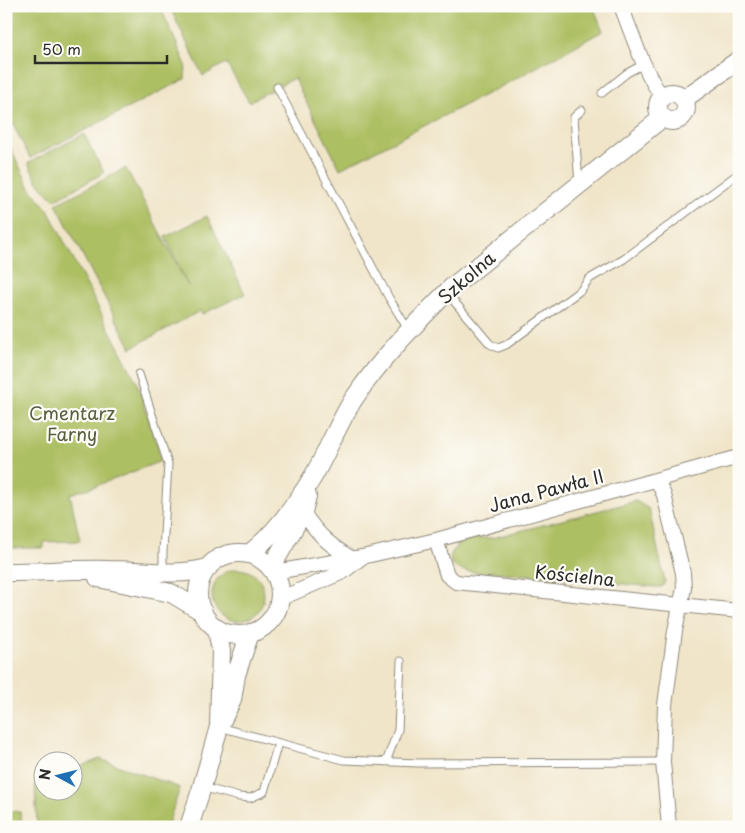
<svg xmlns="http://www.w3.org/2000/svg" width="745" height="833" font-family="'Playpen Sans',sans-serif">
	<rect width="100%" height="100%" fill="#fdfcf7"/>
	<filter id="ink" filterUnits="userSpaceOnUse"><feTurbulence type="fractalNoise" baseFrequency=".02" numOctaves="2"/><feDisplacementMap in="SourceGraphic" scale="10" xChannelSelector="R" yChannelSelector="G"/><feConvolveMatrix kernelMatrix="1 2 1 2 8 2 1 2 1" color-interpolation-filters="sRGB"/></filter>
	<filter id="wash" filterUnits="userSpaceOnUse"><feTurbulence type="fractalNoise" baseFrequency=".0096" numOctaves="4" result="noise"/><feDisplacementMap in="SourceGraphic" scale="20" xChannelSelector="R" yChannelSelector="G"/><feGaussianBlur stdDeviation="1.12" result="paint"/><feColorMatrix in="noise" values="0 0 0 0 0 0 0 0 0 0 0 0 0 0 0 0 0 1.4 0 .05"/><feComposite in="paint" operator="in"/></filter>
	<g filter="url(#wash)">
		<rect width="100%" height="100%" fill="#f0e5c9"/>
		<path fill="#adbf63" stroke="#6c7547" d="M6,6H160L186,65L185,79L30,158L6,111Z
			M169,6H593L603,31L502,86L340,169L294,78L249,102L226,63L203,76Z
			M84,134L104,173L54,200L37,181L28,163Z
			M6,139L30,188L48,210L137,383L158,448L161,461L96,486L70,494L80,541L44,542V548H6Z
			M126,168L188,286L165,237L207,216L245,294L202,314L200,311L131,348L56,204Z
			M636,501L649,509L665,582L662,587H655L494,572C475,574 432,572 459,543L478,538H492Z
			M212 595a26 26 0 1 1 52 0a26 26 0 1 1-52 0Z
			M100,759L180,788L167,827H37L35,784L42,781V790H72L73,769Z
			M6,811L20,812L23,827H6Z"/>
	</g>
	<g filter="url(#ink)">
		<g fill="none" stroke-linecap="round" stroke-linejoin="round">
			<g stroke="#8e887a" stroke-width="9">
				<path id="service" d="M277,87L389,298L409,331
					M602,93L627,73L644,64
					M579,184L574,117L582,110
					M447,293L490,344L498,348L506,345L581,290L589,279L624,259L739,173
					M139,374L168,464L163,552V571
					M219,727L344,760L419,763L663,762
					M386,762L398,730L401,661
					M202,787L239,797L250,798L264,792L278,743
					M134,827H146"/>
			</g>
			<g stroke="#8e887a" stroke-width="16">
				<path id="minor" d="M621,6C631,31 646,77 662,96
					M657,480L664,495L683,573L684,588L675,631L665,705L663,762L669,827
					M303,512C317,534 329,545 351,558
					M436,540L447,575L456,582L739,611
					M275,572L362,557L436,540L739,457
					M279,599L343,572L361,558"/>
			</g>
			<g stroke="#8e887a" stroke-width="20">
				<path id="tertiary" d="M658 107a14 14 0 1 1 28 0a14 14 0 1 1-28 0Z
					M684,99L739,60
					M198 594a41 41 0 1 1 82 0a41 41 0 1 1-82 0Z
					M249,554C276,533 296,505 314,475C328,450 338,424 353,400C380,359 416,323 451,288L662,118
					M271,568L303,512L307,496
					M6,572C41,572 75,569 109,570C143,570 175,577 208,568
					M98,578L171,593L203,612
					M221,722L232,700L236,675L250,633
					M189,827L202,787L219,727L221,651L217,629"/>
			</g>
			<use href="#service" stroke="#fff" stroke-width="7"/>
			<use href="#minor" stroke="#fff" stroke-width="14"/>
			<use href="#tertiary" stroke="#fff" stroke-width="18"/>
		</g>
	</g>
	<g text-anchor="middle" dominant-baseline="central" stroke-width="4.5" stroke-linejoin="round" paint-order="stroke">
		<g font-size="18" fill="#2b2b2b" stroke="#fdfcf7">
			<text transform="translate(466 277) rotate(-41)">Szkolna</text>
			<text transform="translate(546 490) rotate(-15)">Jana Pawła II</text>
			<text transform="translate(575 575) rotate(6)">Kościelna</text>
		</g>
		<g font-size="18" fill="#585f3f" stroke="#fdfcf7">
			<text x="72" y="412">Cmentarz<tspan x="72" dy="21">Farny</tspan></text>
		</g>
	</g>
	<rect width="745" height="833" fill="none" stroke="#fdfcf7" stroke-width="25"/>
	<g transform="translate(58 776) rotate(277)"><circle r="24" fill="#fdfcf7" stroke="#a9a8a5"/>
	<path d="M0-4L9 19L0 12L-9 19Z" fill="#1f6fb2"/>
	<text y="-8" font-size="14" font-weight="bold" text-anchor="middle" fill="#2b2b2b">N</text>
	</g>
	<path d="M35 55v8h132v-8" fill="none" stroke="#2b2b2b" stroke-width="2.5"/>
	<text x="42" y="55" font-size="15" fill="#2b2b2b" stroke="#fdfcf7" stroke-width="4" paint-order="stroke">50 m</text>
</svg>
